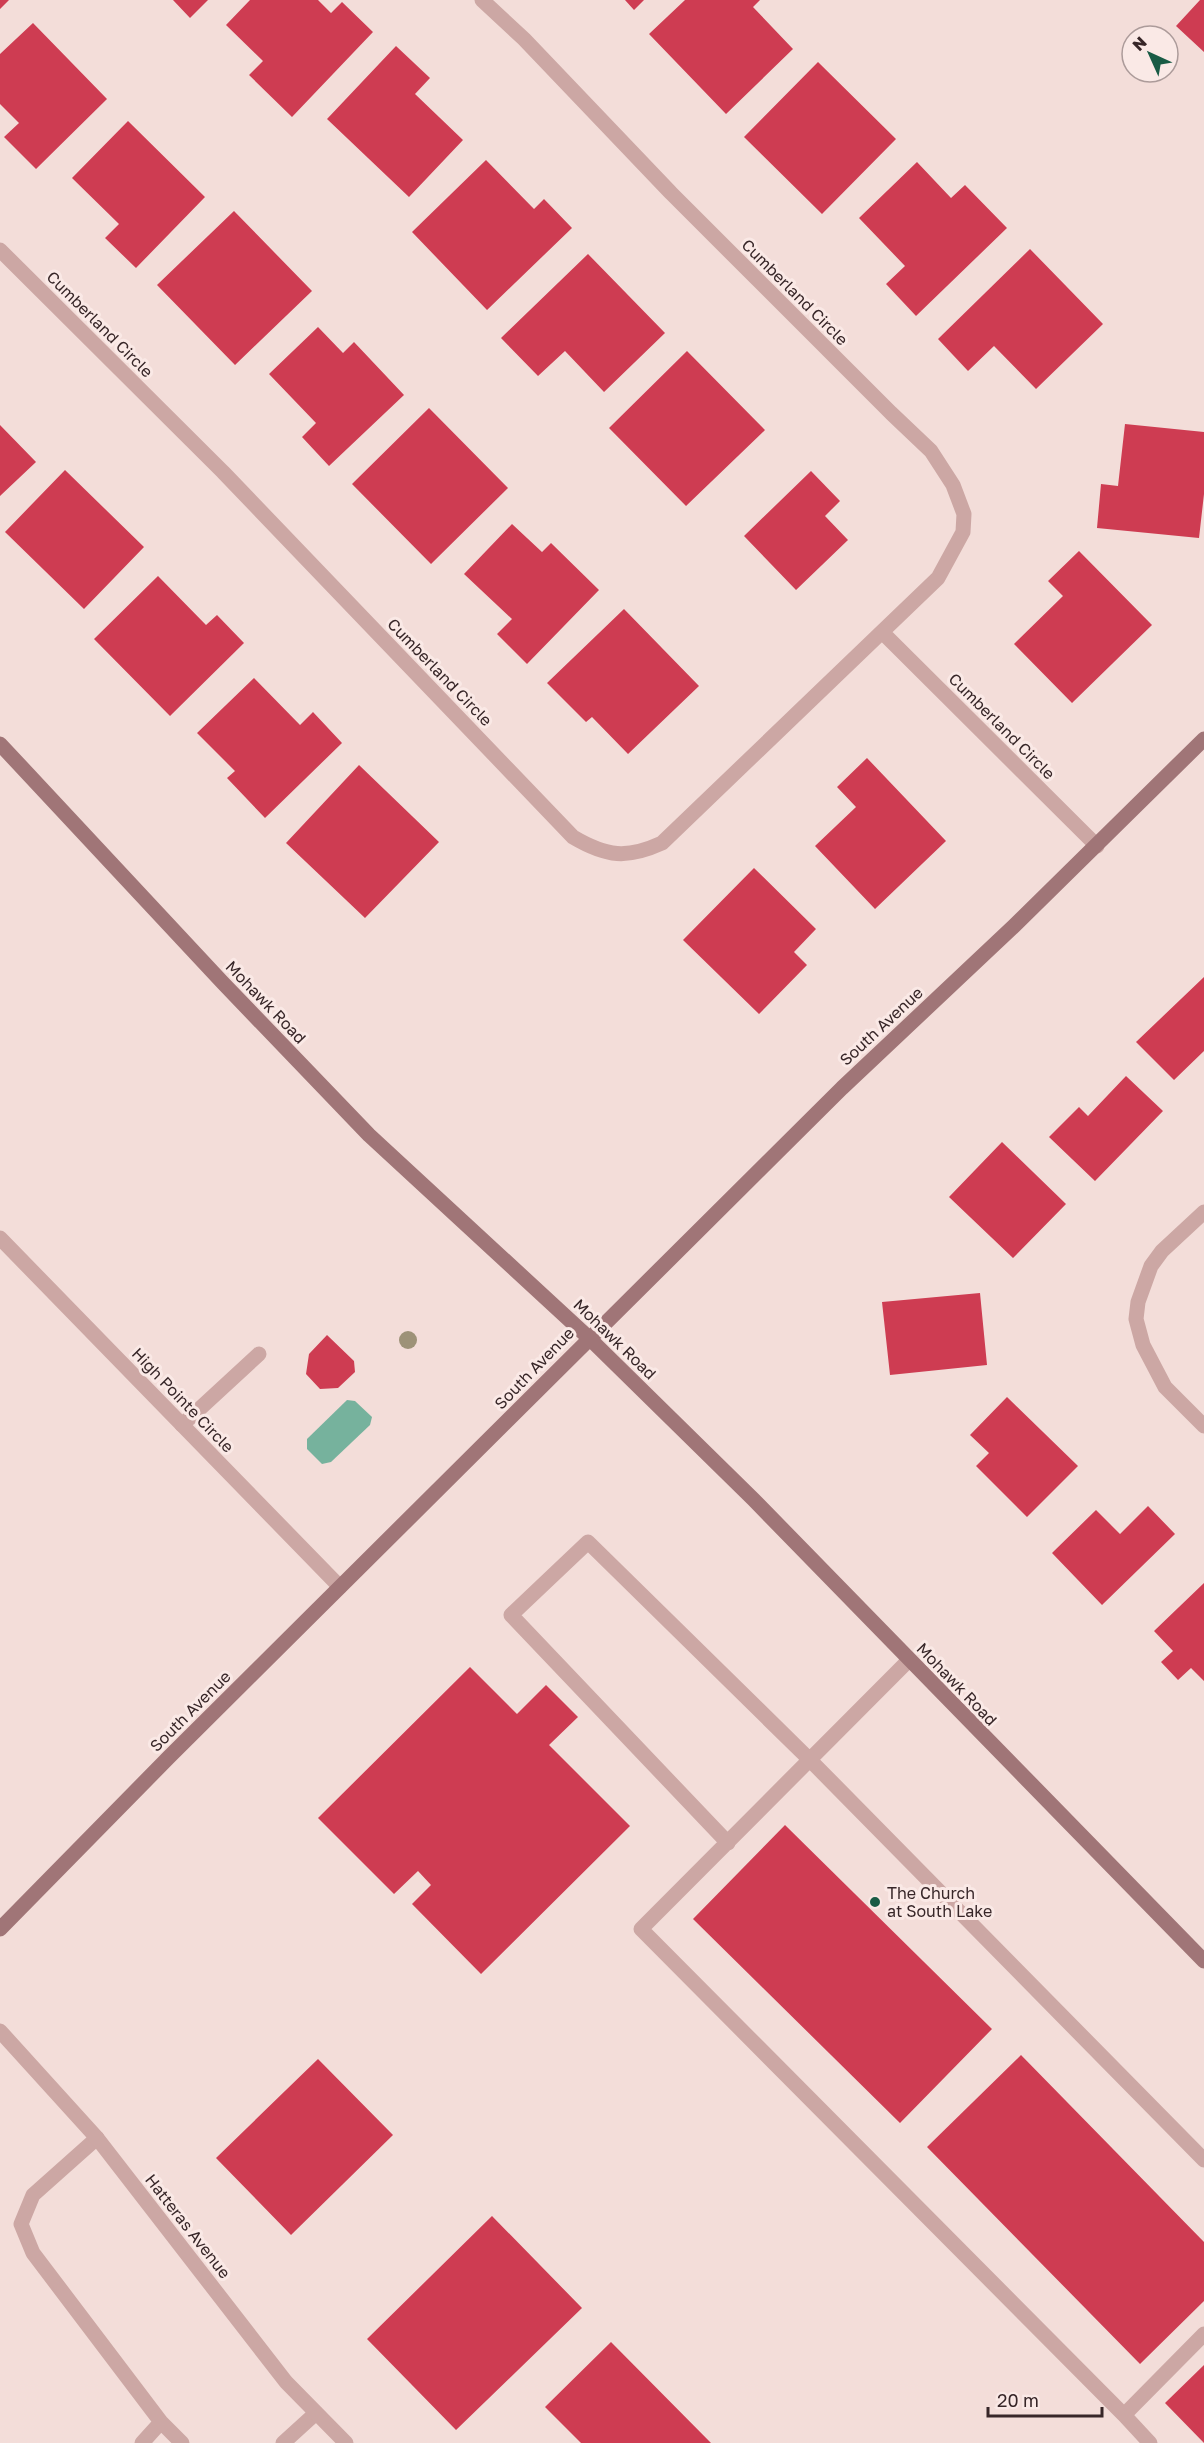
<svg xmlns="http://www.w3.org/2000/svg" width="1204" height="2443" font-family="'Golos Text',sans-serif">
	<rect width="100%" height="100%" fill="#f3ddd9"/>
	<path fill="#76b29d" d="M347,1400L355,1401L372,1417L370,1425L331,1462L322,1464L307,1449V1439Z"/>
	<path fill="#ce3c52" d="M0,0H9L0,9Z
		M173,0H208L190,18Z
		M250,0H318L331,13L342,2L373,32L292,117L249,75L263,61L226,25Z
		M625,0H644L634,10Z
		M685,0H760L753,7L793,49L726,114L649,34Z
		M1200,0H1204V52L1176,26Z
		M33,23L107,99L36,169L4,137L19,123L0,104V54Z
		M396,46L430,78L415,94L463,140L409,197L327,119Z
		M818,62L896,139L822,214L744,137Z
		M128,121L205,197L136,268L105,238L119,224L72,178Z
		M486,160L534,209L544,199L572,228L487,310L412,232Z
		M917,162L951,198L965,185L1007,228L916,316L886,284L905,266L859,218Z
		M234,211L312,291L235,365L157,285Z
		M1030,249L1103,324L1036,389L994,346L968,371L938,339Z
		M588,254L665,333L604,392L565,351L538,376L501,338Z
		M318,327L343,353L354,342L404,395L329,466L302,437L316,423L269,374Z
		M687,351L765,430L686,506L609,428Z
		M429,408L508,488L431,564L352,484Z
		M1125,424L1204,432V494L1199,538L1097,528L1101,484L1118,486Z
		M0,425L36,462L0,496Z
		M65,470L144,547L84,609L5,532Z
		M811,471L840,501L825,516L848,540L796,590L744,536Z
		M512,524L542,552L551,543L599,590L527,664L497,634L512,619L464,574Z
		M1079,551L1152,625L1072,703L1014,644L1063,596L1048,581Z
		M158,576L206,625L217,615L244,643L170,716L94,639Z
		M624,609L699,686L628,754L592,717L586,722L547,683Z
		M254,678L300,725L313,712L342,743L265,818L227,778L235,771L197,733Z
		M867,758L946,841L875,909L815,846L856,807L837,787Z
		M359,765L439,842L365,918L286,843Z
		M754,868L816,929L794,952L807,965L759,1014L683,940Z
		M1204,977V1051L1174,1080L1136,1042Z
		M1126,1076L1163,1111L1095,1181L1049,1137L1079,1107L1088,1116Z
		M1002,1142L1066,1204L1013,1258L949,1197Z
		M980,1293L987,1365L890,1375L882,1302Z
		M327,1335L354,1361L355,1372L338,1388L320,1389L306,1374L309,1354Z
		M1007,1397L1078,1466L1027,1517L976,1466L989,1453L970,1435Z
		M1148,1506L1175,1534L1102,1605L1052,1553L1096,1510L1120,1534Z
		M1204,1583V1681L1191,1668L1178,1680L1161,1662L1173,1651L1154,1631Z
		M470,1667L517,1714L546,1685L578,1717L549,1745L630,1826L481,1974L412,1904L431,1885L418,1871L394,1894L318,1818Z
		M785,1825L992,2029L900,2123L693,1919Z
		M1021,2055L1204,2242V2301L1140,2364L927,2147Z
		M318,2059L393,2135L291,2235L216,2158Z
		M492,2216L582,2308L456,2430L367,2339Z
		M611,2342L711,2443H581L545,2407Z
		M1204,2365V2443L1165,2403Z"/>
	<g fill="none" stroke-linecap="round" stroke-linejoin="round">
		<path stroke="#cca7a4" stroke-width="15" d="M182,1425L259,1354
			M909,1660L641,1929L1124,2415L1204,2334
			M728,1843L511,1615L588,1542L810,1760L1204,2160
			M97,2138L33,2195L21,2224L33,2253L161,2422L182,2443
			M1124,2415L1150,2443
			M142,2443L161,2422
			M283,2443L316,2413"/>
		<path stroke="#cca7a4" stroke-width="15" d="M0,250L223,472L573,837C607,857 627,859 662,843L938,578L963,532L964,514L953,485L931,451L891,413L671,193L524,39L482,0
			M882,632L1097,846
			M1204,1212L1162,1251L1151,1266L1138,1302L1136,1319L1143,1345L1165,1387L1204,1426
			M0,1238L340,1587
			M0,2031L97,2138L286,2382L346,2443"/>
		<path stroke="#a07577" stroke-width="15" d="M0,744L223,983L369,1135L589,1338L753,1499L1204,1961
			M0,1929L169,1757L842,1088L1014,926L1204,739"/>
	</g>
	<circle fill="#9d9278" cx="408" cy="1340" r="9"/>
	<circle fill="#195b45" stroke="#fae9e6" stroke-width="2" cx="875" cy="1902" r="6"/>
	<g text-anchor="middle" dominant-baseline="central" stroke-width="6" stroke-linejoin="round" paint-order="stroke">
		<g font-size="16" fill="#372628" stroke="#fae9e6">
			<text transform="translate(795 292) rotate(45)">Cumberland Circle</text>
			<text transform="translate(100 324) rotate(45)">Cumberland Circle</text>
			<text transform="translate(440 672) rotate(46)">Cumberland Circle</text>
			<text transform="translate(1002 726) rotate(45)">Cumberland Circle</text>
			<text transform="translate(266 1002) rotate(46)">Mohawk Road</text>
			<text transform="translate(881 1026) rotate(-43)">South Avenue</text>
			<text transform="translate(615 1339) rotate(44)">Mohawk Road</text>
			<text transform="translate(534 1368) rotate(-46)">South Avenue</text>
			<text transform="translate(183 1400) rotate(46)">High Pointe Circle</text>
			<text transform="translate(957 1684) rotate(46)">Mohawk Road</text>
			<text transform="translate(190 1711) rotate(-45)">South Avenue</text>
			<text transform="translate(188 2226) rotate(52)">Hatteras Avenue</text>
		</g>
		<g font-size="16" fill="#372628" stroke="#fae9e6" text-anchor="start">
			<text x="887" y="1893">The Church<tspan x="887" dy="18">at South Lake</tspan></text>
		</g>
	</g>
	<g transform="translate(1150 54) rotate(315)"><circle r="28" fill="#fae9e6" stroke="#ac9b9a" stroke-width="1.5"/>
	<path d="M0-4.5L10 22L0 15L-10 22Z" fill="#195b45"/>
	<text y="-9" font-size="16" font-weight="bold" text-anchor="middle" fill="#372628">N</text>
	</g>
	<path d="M988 2407v9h114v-9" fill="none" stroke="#372628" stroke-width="3"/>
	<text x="997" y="2407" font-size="18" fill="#372628" stroke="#fae9e6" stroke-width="4.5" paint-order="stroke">20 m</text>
</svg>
